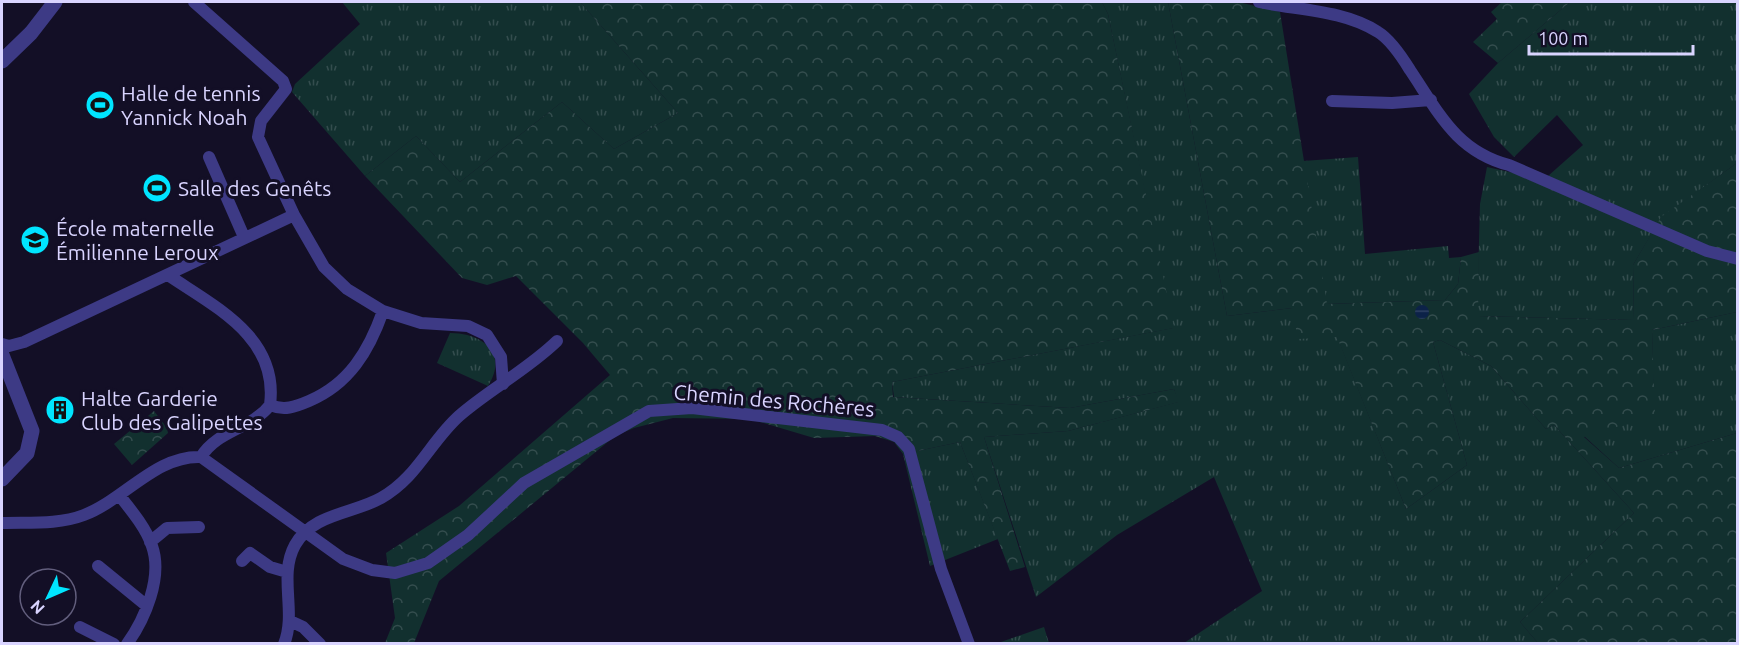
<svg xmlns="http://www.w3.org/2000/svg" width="1739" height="645" font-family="Ubuntu,sans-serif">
	<defs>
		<pattern id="grass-tufts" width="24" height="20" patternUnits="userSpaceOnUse" patternTransform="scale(1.5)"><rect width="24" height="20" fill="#12302f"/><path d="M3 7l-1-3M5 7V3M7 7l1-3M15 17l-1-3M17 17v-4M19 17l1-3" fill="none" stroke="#344d4e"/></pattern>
		<pattern id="forest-crowns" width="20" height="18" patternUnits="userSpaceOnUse" patternTransform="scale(1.5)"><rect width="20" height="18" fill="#12302f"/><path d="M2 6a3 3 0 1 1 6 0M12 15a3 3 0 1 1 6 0" fill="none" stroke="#344d4e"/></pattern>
		<pattern id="water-rules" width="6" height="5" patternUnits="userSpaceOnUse" patternTransform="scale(1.5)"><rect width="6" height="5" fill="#0c2248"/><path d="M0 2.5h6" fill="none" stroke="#2f4163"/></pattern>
	</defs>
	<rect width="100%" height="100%" fill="#130f26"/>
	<path fill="url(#grass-tufts)" d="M342,2H580L678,113L614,149L562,102L460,182L416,136L365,176L292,92L295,84L360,24Z
		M1102,2H1168L1227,316L1292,308L1337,336L1406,509L1467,465L1433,342L1440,340L1491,366L1546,429L1554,425L1634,513L1520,622L1538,643H1184L1262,591L1214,477L1117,535L1036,597L984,437L1068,431L1178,402L1174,389L1070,408L894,397L892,382L1173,328L1108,14Z
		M1570,2H1737V163L1661,218L1633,265L1634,320L1477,316L1480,204L1487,167L1514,173L1539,184L1583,145L1557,115L1514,157L1494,137L1469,94L1498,63Z
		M1358,157L1365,254L1448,246L1449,258L1461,257L1458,284L1445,300L1326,304L1303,161Z
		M1737,312V433L1619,468L1584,436L1654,414L1652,330Z
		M450,333C482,333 509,353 488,386L437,363Z
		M960,442L998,539L930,566L903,454Z
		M1044,627L1049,643H998Z"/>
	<path fill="url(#forest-crowns)" d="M580,2H1102L1108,14L1174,328L892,382L893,397L1070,408L1174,389L1179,402L1068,431L984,437L1025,567L1010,571L960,442L903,454L894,442L875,436L814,438L750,419L673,418L634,428L615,436L439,581L414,643H385L395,618L386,553L459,506L610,375L583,343L516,276L487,285L462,278L365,176L416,136L460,182L562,102L614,149L678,113Z
		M1168,2H1238L1280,12L1327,304L1445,300L1458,284L1461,257L1479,252L1478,316L1634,320L1633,265L1661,217L1737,163V312L1652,330L1655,415L1584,437L1619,468L1737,433V643H1538L1520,622L1634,513L1554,425L1546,429L1491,366L1440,340L1433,342L1467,465L1406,509L1337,337L1298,339L1292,308L1227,316Z
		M1502,2H1570L1498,63L1473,42L1497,19L1491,12Z
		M154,411L167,428L168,433L132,465L114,444Z"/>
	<path fill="url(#water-rules)" d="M1415 312a7 7 0 1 1 14 0a7 7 0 1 1-14 0Z"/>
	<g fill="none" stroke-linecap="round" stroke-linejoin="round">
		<path stroke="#3d3a85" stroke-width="12" d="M194,2L283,81L286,89L261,121L258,137L294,215L324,267L347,289L383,311L421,323L468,326L487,335L501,357L503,384
			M1259,2C1297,10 1344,10 1378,32C1391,40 1402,57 1410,70C1439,113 1456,151 1509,165L1707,251L1738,259
			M1332,101L1392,103L1431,100
			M209,157L244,237
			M168,275C215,307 279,337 270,405
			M2,344L9,346L24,342L294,215
			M201,457C217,430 252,429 270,405C284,411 295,407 309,401C349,384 369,351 383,311
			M119,495C131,510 146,528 152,546C163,577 145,619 127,644
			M2,523C28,522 58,525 84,515C124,500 156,455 201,457L343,559L372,570L395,573L428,563L468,535L524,483L649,411L692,408L882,430L898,437L909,449L941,569L969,644
			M150,542L167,528L199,527
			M242,561L250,553L270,567L287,572
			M98,566L147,606
			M290,621L303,627L320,644
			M80,627L114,644
			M284,644C297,612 278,576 295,545C313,513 353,514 381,498C417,478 430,442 459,416C490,389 527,370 557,341"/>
		<path stroke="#3d3a85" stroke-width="15" d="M2,61L31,33L55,2
			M2,355L32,431L27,453L2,479"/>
	</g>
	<defs>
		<g id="stadium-disc" transform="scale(1.5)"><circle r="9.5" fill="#00e5ff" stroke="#130f26"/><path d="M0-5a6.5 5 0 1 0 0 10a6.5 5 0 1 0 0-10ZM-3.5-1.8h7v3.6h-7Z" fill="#111"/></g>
		<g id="school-disc" transform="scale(1.5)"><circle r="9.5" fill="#00e5ff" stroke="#130f26"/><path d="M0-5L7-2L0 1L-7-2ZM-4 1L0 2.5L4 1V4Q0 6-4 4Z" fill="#111"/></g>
		<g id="building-disc" transform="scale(1.5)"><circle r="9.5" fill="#00e5ff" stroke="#130f26"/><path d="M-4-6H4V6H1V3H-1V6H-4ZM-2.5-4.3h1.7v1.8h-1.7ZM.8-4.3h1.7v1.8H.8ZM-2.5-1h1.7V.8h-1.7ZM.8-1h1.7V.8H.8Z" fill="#111"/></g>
	</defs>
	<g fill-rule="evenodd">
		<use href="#stadium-disc" x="100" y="105"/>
		<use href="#stadium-disc" x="157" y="188"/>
		<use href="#school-disc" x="35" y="240"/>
		<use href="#building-disc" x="60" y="410"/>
	</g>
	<g text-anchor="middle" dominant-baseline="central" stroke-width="6" stroke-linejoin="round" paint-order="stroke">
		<g font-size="21" fill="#d9d4ff" stroke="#130f26" text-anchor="start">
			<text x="121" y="93">Halle de tennis<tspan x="121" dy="24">Yannick Noah</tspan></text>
			<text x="178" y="188">Salle des Genêts</text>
			<text x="56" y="228">École maternelle<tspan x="56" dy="24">Émilienne Leroux</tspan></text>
			<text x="81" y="398">Halte Garderie<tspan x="81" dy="24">Club des Galipettes</tspan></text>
		</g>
		<g font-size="21" fill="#d9d4ff" stroke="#130f26">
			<text transform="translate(774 400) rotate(5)">Chemin des Rochères</text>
		</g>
	</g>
	<rect width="1739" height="645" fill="none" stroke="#d9d4ff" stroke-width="6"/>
	<g transform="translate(48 597) rotate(226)"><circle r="28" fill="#130f26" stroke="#625e7d" stroke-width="1.5"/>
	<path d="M0-4.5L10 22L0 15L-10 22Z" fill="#00e5ff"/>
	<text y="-9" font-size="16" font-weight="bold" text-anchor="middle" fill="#d9d4ff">N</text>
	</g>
	<path d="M1529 45v9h164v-9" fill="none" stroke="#d9d4ff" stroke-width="3"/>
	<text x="1538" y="45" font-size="18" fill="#d9d4ff" stroke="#130f26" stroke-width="4.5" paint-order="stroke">100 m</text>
</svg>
